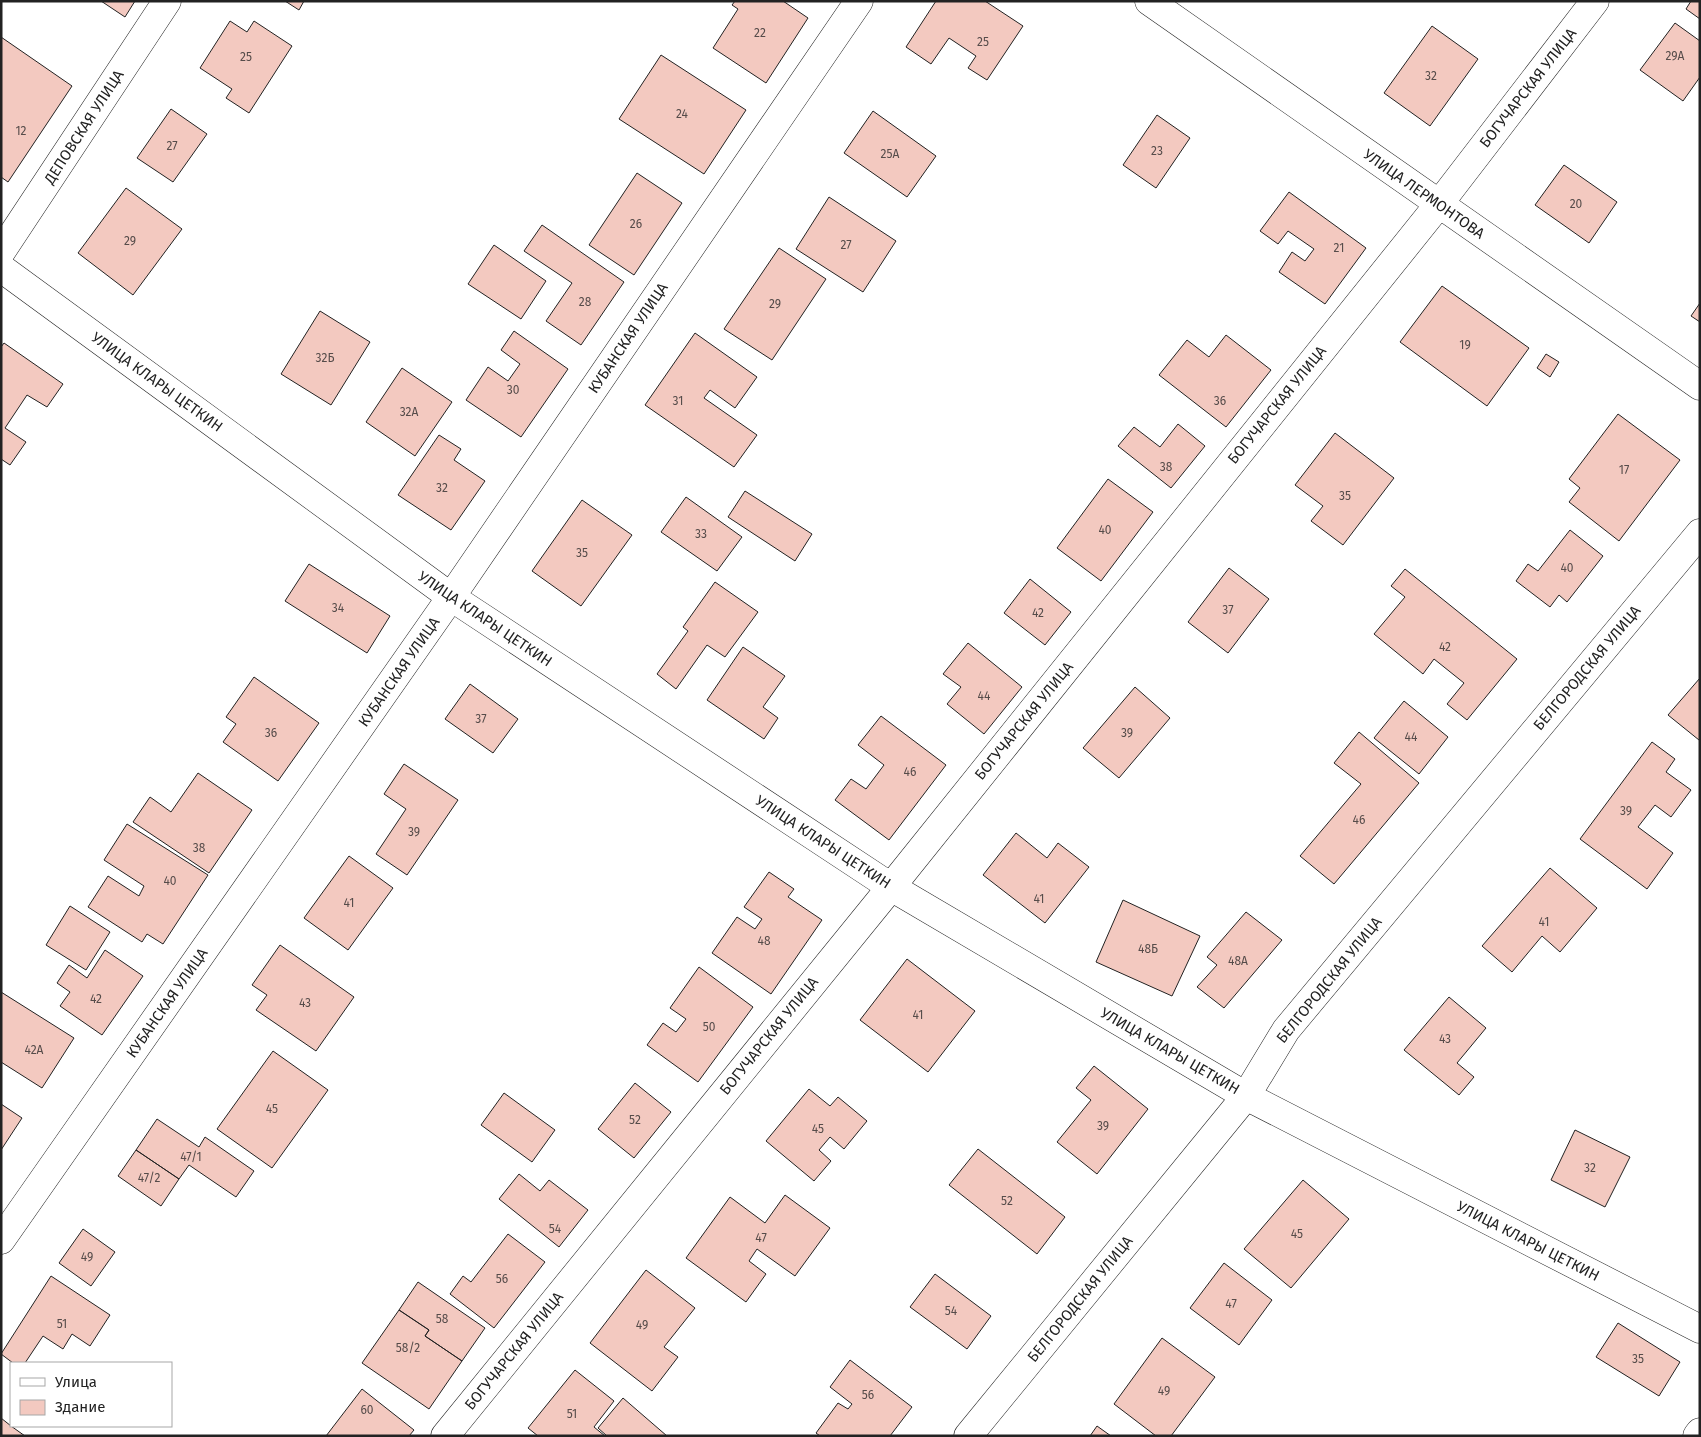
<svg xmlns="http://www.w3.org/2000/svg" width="1701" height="1437" font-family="'Fira Sans',sans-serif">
	<rect width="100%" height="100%" fill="#fff"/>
	<path fill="#f3c9c0" stroke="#222" d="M101,1H135L125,17Z
		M285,1H304L299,10Z
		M735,1H783L808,18L766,83L713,48L738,9L732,5Z
		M936,1H985L1023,26L987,80L968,68L976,56L949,38L931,64L906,47Z
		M1691,1H1700V19L1686,9Z
		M230,21L247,32L254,21L292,46L249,113L226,98L232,89L200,68Z
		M1675,23L1700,41V77L1683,101L1640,70Z
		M1432,26L1478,59L1430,126L1384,93Z
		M1,37L72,86L8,182L1,177Z
		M661,55L746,110L704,174L619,119Z
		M171,109L207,134L173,182L137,158Z
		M873,111L936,156L907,197L844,153Z
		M1157,115L1190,138L1156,188L1123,165Z
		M1564,165L1617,202L1589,243L1535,205Z
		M637,173L682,203L634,275L589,245Z
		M126,188L182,229L133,295L78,253Z
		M1289,192L1366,248L1325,304L1279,272L1292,252L1305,261L1314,249L1288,231L1278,244L1260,231Z
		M829,197L896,241L863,292L796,249Z
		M542,225L624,282L581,345L546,321L572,283L524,251Z
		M494,245L546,281L521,319L468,284Z
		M779,248L826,279L772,360L724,329Z
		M1442,286L1529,348L1487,406L1400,342Z
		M1700,303V322L1691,316Z
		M320,311L370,342L331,405L281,374Z
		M514,331L568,369L521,437L466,400L488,367L508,381L520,364L501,350Z
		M695,333L757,377L735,408L710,390L704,398L757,435L734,467L645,405Z
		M1226,335L1271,370L1226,427L1159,375L1187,340L1209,357Z
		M4,343L63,384L47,407L27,395L5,428L26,442L10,465L1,459V347Z
		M1546,354L1559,362L1550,377L1537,368Z
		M402,368L452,402L415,456L366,422Z
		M1618,414L1680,460L1619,541L1569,502L1580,488L1569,479Z
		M1178,424L1205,446L1171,488L1118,446L1134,427L1160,447Z
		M1335,433L1394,478L1343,545L1311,521L1323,506L1295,485Z
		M439,435L461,449L454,460L485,481L451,530L398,495Z
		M1108,479L1153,512L1101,581L1057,548Z
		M745,491L812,534L795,561L728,517Z
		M686,497L742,537L717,571L661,532Z
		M582,500L632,535L581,606L532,571Z
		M1570,530L1603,556L1567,602L1559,595L1550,607L1516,581L1528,564L1538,571Z
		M309,564L390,616L367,653L285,601Z
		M1229,568L1269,599L1228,653L1188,622Z
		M1405,569L1517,659L1467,720L1447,704L1464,683L1434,659L1423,674L1374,634L1405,597L1391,586Z
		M1030,579L1071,612L1045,645L1004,613Z
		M715,582L758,612L725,657L707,645L676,689L657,674L688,631L683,627Z
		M968,643L1022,687L984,734L947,704L961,687L943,674Z
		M743,647L785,676L763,707L778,718L764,739L707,700Z
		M254,677L319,723L278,781L223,742L236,724L226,717Z
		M1700,678V739L1699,740L1668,715Z
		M470,684L518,719L493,753L445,719Z
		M1135,687L1170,718L1119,778L1083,748Z
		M1404,701L1448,737L1419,774L1374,738Z
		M881,716L946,765L889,840L835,800L851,779L866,789L884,765L858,745Z
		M1359,732L1419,783L1334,884L1300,856L1361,784L1334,763Z
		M1652,742L1675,759L1666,772L1691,790L1671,817L1655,805L1638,827L1673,853L1647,889L1580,839Z
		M404,764L458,800L407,875L376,854L406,809L384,794Z
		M198,773L252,810L209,873L133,822L150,797L171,812Z
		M127,824L208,875L163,944L147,934L142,942L88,907L108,876L139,896L144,886L104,860Z
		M1016,833L1047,858L1058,843L1089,867L1045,923L983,875Z
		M349,856L393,888L348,950L304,918Z
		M1550,868L1597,908L1560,952L1542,936L1512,972L1482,946Z
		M769,872L794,889L788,897L822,920L771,994L712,953L737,917L755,929L762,919L744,907Z
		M1123,900L1200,936L1172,996L1096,962Z
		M70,906L110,932L86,970L46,945Z
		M1246,912L1282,940L1224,1008L1197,987L1217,965L1207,957Z
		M280,945L354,997L316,1051L256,1010L267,995L252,985Z
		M105,950L143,976L102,1035L60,1006L70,992L57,983L69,965L87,978Z
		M907,959L975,1011L928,1072L860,1020Z
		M699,967L753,1007L698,1082L647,1045L663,1023L676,1032L686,1019L670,1008Z
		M1,992L74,1038L42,1088L1,1062Z
		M1449,997L1486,1028L1457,1063L1474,1077L1459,1095L1404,1050Z
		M273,1051L328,1090L272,1168L217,1129Z
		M1094,1066L1148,1109L1097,1174L1057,1142L1091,1100L1076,1088Z
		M635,1083L671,1112L634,1158L598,1129Z
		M809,1089L830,1106L838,1097L867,1121L844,1149L830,1137L819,1150L831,1161L814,1181L766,1141Z
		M504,1093L555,1130L532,1162L481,1125Z
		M1,1104L22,1118L1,1150Z
		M157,1119L199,1147L205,1137L254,1171L236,1197L189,1165L179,1179L136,1150Z
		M1575,1130L1630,1157L1605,1207L1551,1180Z
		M978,1149L1065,1217L1037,1254L949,1185Z
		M136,1150L179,1179L161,1206L118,1176Z
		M519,1174L540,1191L549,1180L588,1210L559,1247L499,1199Z
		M1303,1180L1349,1219L1291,1288L1244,1249Z
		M785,1195L830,1228L795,1276L757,1249L749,1261L766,1274L746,1302L686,1258L730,1197L765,1223Z
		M83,1229L115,1252L91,1286L59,1263Z
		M508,1234L545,1262L494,1328L450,1294L463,1276L471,1282Z
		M1224,1263L1272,1300L1239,1345L1190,1308Z
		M646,1270L695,1308L664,1347L678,1357L652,1391L590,1343Z
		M935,1274L991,1316L967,1349L910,1307Z
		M51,1276L110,1315L90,1346L72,1334L63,1349L43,1336L25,1363H13L1,1354Z
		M418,1282L485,1328L462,1361L425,1336L429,1330L399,1310Z
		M399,1310L429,1330L425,1336L462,1361L429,1409L362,1363Z
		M1618,1323L1680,1362L1659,1396L1596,1357Z
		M1162,1338L1215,1377L1171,1436H1156L1114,1404Z
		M850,1360L912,1407L890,1436H820L816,1433L838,1403L848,1409L852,1404L830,1387Z
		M575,1370L614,1401L594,1427L605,1436H538L528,1428Z
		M362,1389L414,1430L409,1436H326Z
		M623,1398L667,1436H607L598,1428Z
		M1,1418L11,1426L25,1436H1Z
		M1097,1426L1111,1436H1090Z"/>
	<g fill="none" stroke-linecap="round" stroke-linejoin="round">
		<g stroke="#222" stroke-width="29">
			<path id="minor" d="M1149,1L1700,386
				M1,252L167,1
				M1,268L451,597L891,887L1246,1096L1700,1329
				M1,1240L451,597L859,1
				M445,1436L891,887L1439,204L1595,1
				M968,1436L1246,1096L1286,1030L1700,533
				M1697,1436L1700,1432"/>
		</g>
		<use href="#minor" stroke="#fff" stroke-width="28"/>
	</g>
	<g text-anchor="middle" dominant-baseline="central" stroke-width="4" stroke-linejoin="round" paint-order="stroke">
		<g font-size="12" fill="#564c4a">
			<text x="760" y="33">22</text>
			<text x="983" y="42">25</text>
			<text x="1675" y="56">29А</text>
			<text x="246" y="57">25</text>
			<text x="1431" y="76">32</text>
			<text x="682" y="114">24</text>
			<text x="21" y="131">12</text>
			<text x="172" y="146">27</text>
			<text x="1157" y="151">23</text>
			<text x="890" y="154">25А</text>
			<text x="1576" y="204">20</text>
			<text x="636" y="224">26</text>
			<text x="130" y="241">29</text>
			<text x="846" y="245">27</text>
			<text x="1339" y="248">21</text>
			<text x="585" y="302">28</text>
			<text x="775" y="304">29</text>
			<text x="1465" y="345">19</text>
			<text x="325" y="358">32Б</text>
			<text x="513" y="390">30</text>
			<text x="678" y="401">31</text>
			<text x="1220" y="401">36</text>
			<text x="409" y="412">32А</text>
			<text x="1166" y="467">38</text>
			<text x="1624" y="470">17</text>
			<text x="442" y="488">32</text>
			<text x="1345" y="496">35</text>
			<text x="1105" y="530">40</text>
			<text x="701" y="534">33</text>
			<text x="582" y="553">35</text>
			<text x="1567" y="568">40</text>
			<text x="338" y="608">34</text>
			<text x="1228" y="610">37</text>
			<text x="1038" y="613">42</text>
			<text x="1445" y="647">42</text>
			<text x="984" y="696">44</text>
			<text x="481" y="719">37</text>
			<text x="271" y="733">36</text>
			<text x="1127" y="733">39</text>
			<text x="1411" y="737">44</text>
			<text x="910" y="772">46</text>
			<text x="1626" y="811">39</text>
			<text x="1359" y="820">46</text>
			<text x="414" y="832">39</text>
			<text x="199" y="848">38</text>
			<text x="170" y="881">40</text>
			<text x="1039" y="899">41</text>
			<text x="349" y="903">41</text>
			<text x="1544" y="922">41</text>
			<text x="764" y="941">48</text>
			<text x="1148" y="949">48Б</text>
			<text x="1238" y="961">48А</text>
			<text x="96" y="999">42</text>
			<text x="305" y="1003">43</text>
			<text x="918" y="1015">41</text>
			<text x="709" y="1027">50</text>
			<text x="1445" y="1039">43</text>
			<text x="34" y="1050">42А</text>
			<text x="272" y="1109">45</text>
			<text x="635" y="1120">52</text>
			<text x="1103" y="1126">39</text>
			<text x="818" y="1129">45</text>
			<text x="191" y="1157">47/1</text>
			<text x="1590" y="1168">32</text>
			<text x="149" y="1178">47/2</text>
			<text x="1007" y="1201">52</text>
			<text x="555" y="1229">54</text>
			<text x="1297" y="1234">45</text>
			<text x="761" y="1238">47</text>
			<text x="87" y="1257">49</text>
			<text x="502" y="1279">56</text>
			<text x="1231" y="1304">47</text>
			<text x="951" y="1311">54</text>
			<text x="442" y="1319">58</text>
			<text x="62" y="1324">51</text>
			<text x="642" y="1325">49</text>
			<text x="408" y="1348">58/2</text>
			<text x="1638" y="1359">35</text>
			<text x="1164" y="1391">49</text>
			<text x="868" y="1395">56</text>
			<text x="367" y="1410">60</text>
			<text x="572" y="1414">51</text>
		</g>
		<g font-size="15" fill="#222" stroke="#fff">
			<text transform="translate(1528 88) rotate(-52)">БОГУЧАРСКАЯ УЛИЦА</text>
			<text transform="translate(84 127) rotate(-57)">ДЕПОВСКАЯ УЛИЦА</text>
			<text transform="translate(1424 194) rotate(35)">УЛИЦА ЛЕРМОНТОВА</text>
			<text transform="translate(628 338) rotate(-56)">КУБАНСКАЯ УЛИЦА</text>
			<text transform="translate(157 382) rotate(36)">УЛИЦА КЛАРЫ ЦЕТКИН</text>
			<text transform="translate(1277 405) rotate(-51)">БОГУЧАРСКАЯ УЛИЦА</text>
			<text transform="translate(485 619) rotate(34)">УЛИЦА КЛАРЫ ЦЕТКИН</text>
			<text transform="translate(1587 668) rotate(-50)">БЕЛГОРОДСКАЯ УЛИЦА</text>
			<text transform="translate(399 672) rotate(-55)">КУБАНСКАЯ УЛИЦА</text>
			<text transform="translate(1024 721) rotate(-51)">БОГУЧАРСКАЯ УЛИЦА</text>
			<text transform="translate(823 842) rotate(33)">УЛИЦА КЛАРЫ ЦЕТКИН</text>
			<text transform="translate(1329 980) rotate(-51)">БЕЛГОРОДСКАЯ УЛИЦА</text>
			<text transform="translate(167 1003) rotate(-55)">КУБАНСКАЯ УЛИЦА</text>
			<text transform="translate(769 1036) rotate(-51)">БОГУЧАРСКАЯ УЛИЦА</text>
			<text transform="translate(1170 1051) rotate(30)">УЛИЦА КЛАРЫ ЦЕТКИН</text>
			<text transform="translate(1528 1241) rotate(27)">УЛИЦА КЛАРЫ ЦЕТКИН</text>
			<text transform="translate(1080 1299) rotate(-51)">БЕЛГОРОДСКАЯ УЛИЦА</text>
			<text transform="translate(514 1351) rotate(-51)">БОГУЧАРСКАЯ УЛИЦА</text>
		</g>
	</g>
	<rect width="1701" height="1437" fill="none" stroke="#222222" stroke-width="5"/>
	<rect x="10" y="1362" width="162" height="65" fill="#ffffff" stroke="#a7a7a7"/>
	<rect x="20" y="1378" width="25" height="8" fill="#ffffff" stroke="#a7a7a7"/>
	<text x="55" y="1387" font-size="15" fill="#222222">Улица</text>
	<rect x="20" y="1400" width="25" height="15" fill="#f3c9c0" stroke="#a7a7a7"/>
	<text x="55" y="1412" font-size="15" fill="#222222">Здание</text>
</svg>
